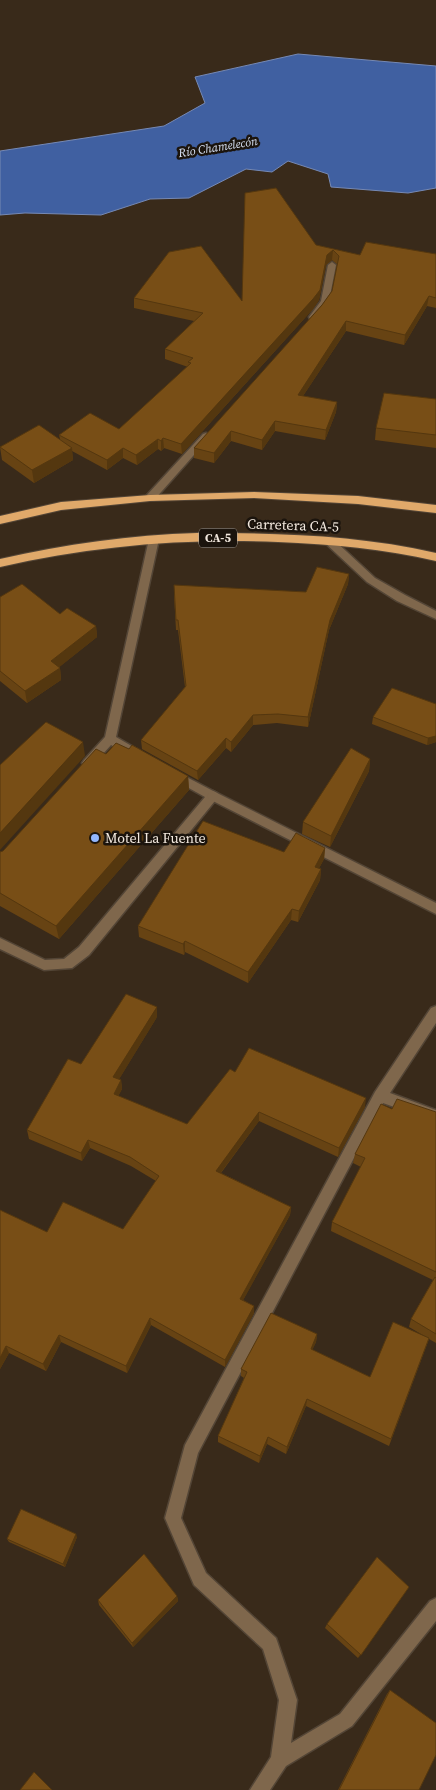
<svg xmlns="http://www.w3.org/2000/svg" width="436" height="1790" font-family="'Source Serif 4',serif">
	<rect width="100%" height="100%" fill="#392a1a"/>
	<path fill="#4060a1" stroke="#7689b4" d="M298,54L436,66V188L408,193L331,187L328,174L288,161L272,172L246,169L189,198L150,199L101,215L25,213L0,215V151L164,126L205,103L195,77Z"/>
	<g fill="none" stroke-linecap="round" stroke-linejoin="round">
		<g stroke="#534536" stroke-width="3">
			<path id="service" d="M154,536L159,539L116,737L142,752L144,755L138,759L111,745L92,766H84L82,763L84,760L105,737L149,539Z
				M173,770L217,793L219,796L89,955L72,968L44,970L0,949V938L45,960L64,959L79,947L205,797L169,777L167,774L169,771Z"/>
		</g>
		<g stroke="#534536" stroke-width="3">
			<path id="minor" d="M332,262L336,265L329,301L316,319H310L309,317L321,301L328,265Z
				M206,433L209,434V438L154,500H146V496L203,434Z
				M328,537L332,538L375,578L405,595L436,611V619L397,601L367,582L324,542V538Z
				M213,791L436,903V914L209,799L207,796L209,793Z
				M436,1006V1023L390,1093L436,1110V1122L383,1103L198,1453L181,1518L206,1573L276,1638L297,1700L291,1743L340,1714L430,1601L436,1598V1621L352,1726L286,1766L270,1790H250L271,1757L279,1700L263,1649L194,1585L165,1518L185,1445L375,1092L431,1008Z"/>
		</g>
		<g stroke="#534536" stroke-width="2">
			<path id="trunk" d="M254,492L358,496L436,505V513L358,504L254,498L150,501L61,510L0,524V516L61,502L150,495Z
				M197,533C277,533 358,535 436,553V561C384,549 332,544 278,542C184,538 92,546 0,567V559C65,544 131,535 197,533Z"/>
		</g>
		<use href="#service" fill="#7f674c" fill-rule="evenodd"/>
		<use href="#minor" fill="#7f674c" fill-rule="evenodd"/>
		<use href="#trunk" fill="#e0a96a" fill-rule="evenodd"/>
	</g>
	<path fill="#674313" d="M316,245L360,255L436,254V308L427,306L404,345L346,331L303,396L337,402L336,412L325,440L275,431L262,450L231,441L214,463L194,458V448L322,305L332,291L337,264L332,260L326,265L319,300L313,309L182,454L164,448L161,451L158,449L137,465L123,458L107,470L72,451L73,460L34,483L2,460L0,447L60,439L59,435L119,429L188,367L165,359V349L194,321L134,308V298L242,301Z
		M436,399V448L375,440L376,428Z
		M349,574L348,584L329,630L308,727L277,723L253,725L231,752L226,748L198,780L142,749L141,740L185,687L178,630H176L174,595L306,592Z
		M0,597L60,614L96,626L97,637L59,667L60,668L61,680L27,703L0,681Z
		M436,704V742L427,745L372,724L373,717Z
		M129,749L188,776L189,790L59,939L0,906V852L3,851L106,754Z
		M370,759L369,771L330,847L302,834L303,822Z
		M325,848L324,859L319,868L321,869L320,880L298,922L291,920L248,983L185,952L184,955L139,937L138,926L284,852Z
		M157,1017L119,1079L121,1080L122,1089L118,1096L187,1124L235,1072L365,1107L338,1157L259,1121L221,1173L291,1207L290,1215L243,1300L254,1306V1313L225,1367L151,1325L127,1373L61,1342L46,1371L9,1353L0,1369V1210L47,1232L123,1229L156,1181L131,1166L90,1148L82,1161L29,1139L27,1130L81,1064Z
		M392,1109L436,1112V1343L429,1339L389,1446L306,1406L286,1454L267,1444L259,1463L218,1442V1436L244,1378L241,1376V1369L317,1334L316,1342L312,1350L370,1377L426,1337L409,1327L411,1319L433,1280L331,1231L332,1222L361,1167L353,1163L355,1154Z
		M77,1537L65,1567L9,1542L7,1539Z
		M409,1587L358,1658L325,1628L327,1624Z
		M177,1596L178,1601L133,1647L99,1605L98,1600Z
		M390,1690L419,1790H338L387,1694Z"/>
	<path fill="#54370f" d="M333,250L332,260L326,265L319,300L313,309L182,454L181,444L327,255Z
		M429,296L427,306L404,345L405,335Z
		M346,321V331L297,405L298,395Z
		M337,402L336,412L325,440L326,430Z
		M275,421V431L262,450V440Z
		M231,431V441L214,463V453Z
		M163,438L164,448L161,451V441Z
		M158,439V449L137,465L136,455Z
		M72,448L73,460L34,483L32,470Z
		M123,448V458L107,470V460Z
		M349,574L348,584L329,630L308,727V717L330,620Z
		M96,626L97,637L52,673L51,661Z
		M60,668L61,680L27,703L25,691Z
		M253,715V725L231,752V742Z
		M436,736V742L427,745L428,738Z
		M226,738V748L198,780L197,771Z
		M83,742L85,756L0,850V833Z
		M370,759L369,771L330,847L331,836Z
		M188,776L189,790L59,939L56,926Z
		M325,848L324,859L314,878L315,867Z
		M321,869L320,880L298,922L299,911Z
		M292,909L291,920L248,983V972Z
		M185,941V952L184,955L183,944Z
		M157,1007V1017L115,1086L113,1077Z
		M121,1080L122,1089L115,1103L114,1094Z
		M366,1098L365,1107L338,1157L339,1148Z
		M259,1112V1121L216,1179V1171Z
		M88,1140L90,1148L82,1161L81,1153Z
		M291,1207L290,1215L240,1306V1299Z
		M254,1306V1313L225,1367V1360Z
		M150,1318L151,1325L127,1373L126,1366Z
		M317,1334L316,1342L309,1357L311,1349Z
		M59,1335L61,1342L46,1371L43,1364Z
		M6,1346L9,1353L0,1369V1358Z
		M307,1399L306,1406L286,1454L287,1447Z
		M268,1437L267,1444L259,1463L260,1456Z
		M76,1534L77,1537L65,1567L63,1564Z
		M409,1587L406,1591L358,1658L361,1655Z
		M177,1596L178,1601L133,1647L132,1643Z"/>
	<path fill="#784e16" stroke="#54370f" d="M276,188L316,245L360,255L366,242L436,254V298L429,296L405,335L346,321L298,395L337,402L326,430L275,421L262,440L231,431L214,453L194,448L322,305L332,291L339,256L333,250L327,255L320,290L313,299L181,444L163,438L161,441L158,439L136,455L123,448L107,460L59,435L90,413L119,429L191,363L188,362L193,358L165,349L203,313L134,298L169,252L201,246L242,301L245,193Z
		M384,393L436,399V435L376,428Z
		M39,425L72,448L32,470L0,447Z
		M317,567L349,574L330,620L308,717L278,714L253,715L231,742L226,738L197,771L141,740L186,686L178,620H176L174,585L306,592Z
		M22,584L60,614L67,608L96,626L51,661L60,668L25,691L0,671V597Z
		M392,688L436,704V736L428,738L373,717Z
		M46,722L83,742L0,833V765Z
		M116,743L129,749L132,745L188,776L56,926L0,893V852L3,851L96,749L106,754Z
		M351,748L370,759L331,836L303,822Z
		M203,821L284,852L296,833L325,848L315,867L321,869L299,911L292,909L248,972L185,941L183,944L138,926Z
		M126,994L157,1007L113,1077L121,1080L114,1094L187,1124L230,1069L235,1072L249,1048L366,1098L339,1148L259,1112L216,1171L291,1207L240,1299L254,1306L225,1360L150,1318L126,1366L59,1335L43,1364L6,1346L0,1358V1210L47,1232L63,1202L123,1229L159,1176L130,1157L88,1140L81,1153L27,1130L68,1059L81,1064Z
		M397,1099L436,1112V1272L332,1222L365,1158L355,1154L381,1104L392,1109Z
		M435,1277L436,1278V1334L411,1319Z
		M271,1313L317,1334L311,1349L370,1377L393,1322L429,1338L391,1439L307,1399L287,1447L268,1437L260,1456L218,1436L247,1372L241,1369Z
		M21,1509L76,1534L63,1564L7,1539Z
		M144,1554L177,1596L132,1643L98,1600Z
		M377,1557L409,1587L361,1655L327,1624Z
		M390,1690L436,1723V1755L419,1790H339Z
		M34,1772L52,1790H20Z"/>
	<circle fill="#93b7fd" stroke="#1b140d" stroke-width="2" cx="95" cy="838" r="5"/>
	<g text-anchor="middle" dominant-baseline="central" stroke-width="5" stroke-linejoin="round" paint-order="stroke">
		<g font-size="12" font-style="italic" fill="#d9e3f6" stroke="#1b140d">
			<text transform="translate(218 147) rotate(-9)">Río Chamelecón</text>
		</g>
		<rect fill="#1b140d" stroke="#b2a9a0" stroke-width="1" x="199" y="528.5" width="38" height="19" rx="4"/>
		<g font-size="12" font-weight="bold" fill="#f3e9df">
			<text x="218" y="538">CA-5</text>
		</g>
		<g font-size="14" fill="#f3e9df" stroke="#1b140d">
			<text transform="translate(293 525) rotate(2)">Carretera CA-5</text>
		</g>
		<g font-size="14" fill="#f3e9df" stroke="#1b140d" text-anchor="start">
			<text x="105" y="838">Motel La Fuente</text>
		</g>
	</g>
</svg>
